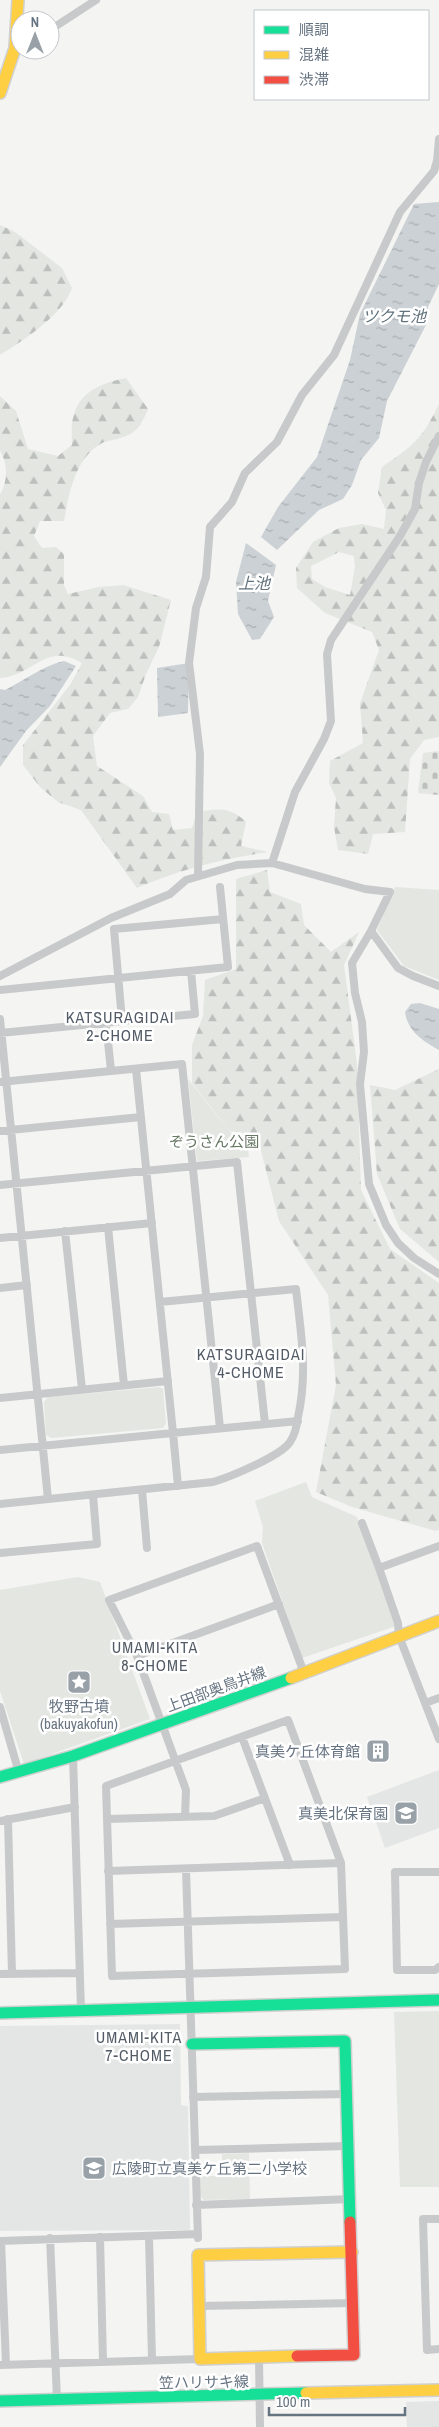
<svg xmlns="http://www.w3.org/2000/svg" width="439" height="2427" font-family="'Archivo Narrow','Noto Sans JP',sans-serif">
	<defs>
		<pattern id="forest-firs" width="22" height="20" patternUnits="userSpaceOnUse" patternTransform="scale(1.25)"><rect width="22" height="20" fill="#e3e6e1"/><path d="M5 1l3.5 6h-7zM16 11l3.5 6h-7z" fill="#bcbfbc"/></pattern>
		<pattern id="cemetery-stones" width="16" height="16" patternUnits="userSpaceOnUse" patternTransform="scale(1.25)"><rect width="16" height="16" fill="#e3e6e1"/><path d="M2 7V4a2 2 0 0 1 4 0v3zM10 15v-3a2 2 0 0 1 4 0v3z" fill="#bcbfbc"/></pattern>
		<pattern id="water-ripples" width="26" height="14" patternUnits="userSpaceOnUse" patternTransform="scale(1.25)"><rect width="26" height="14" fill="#cbd1d5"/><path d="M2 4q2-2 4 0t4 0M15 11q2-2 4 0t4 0" fill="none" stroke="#a9aeb2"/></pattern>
	</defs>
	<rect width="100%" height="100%" fill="#f4f4f2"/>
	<path fill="#e4e5e5" d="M439,1770V1828L385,1848L367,1797Z
		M180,2024L181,2105L188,2106L190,2230L0,2231V2026Z
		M439,2401V2427H407L406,2402Z"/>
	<path fill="#e3e6e1" d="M395,887L439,890V980L404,966L377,930Z
		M188,1079L232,1134L246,1137L249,1157L197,1161Z
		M159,1387L163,1389L166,1423L163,1428L51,1438L46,1435L44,1402L48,1397Z
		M306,1482L312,1497L357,1517L396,1626L302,1658L262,1543L263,1527L255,1501Z
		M78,1577L100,1582L150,1719L24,1764L0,1691V1590Z
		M439,2011V2187H400L394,2012Z
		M249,2153L250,2199L204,2200L199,2195L200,2176H222V2154Z"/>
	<path fill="url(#forest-firs)" fill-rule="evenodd" d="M0,225L15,232L62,268L72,288C63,315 24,340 0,355Z
		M126,378L148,409C140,427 138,433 117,439C113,440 106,441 102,443C75,458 69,493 64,521H40L34,536L42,548L56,547L64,554V585L68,594L99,587L123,585L171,600L159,647L146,674L138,697L128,709L110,713L93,736L97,766L143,796L152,812L169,814L173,830L192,828L197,812C219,809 229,806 246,822L241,846L268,852C222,859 180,869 137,888L81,810L58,802L40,787L23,765V745L70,685L82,663C45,641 34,676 0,678V494C8,482 8,463 0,451V396L16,411L28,449L58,456L72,445C72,437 71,426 73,418C79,391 102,383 126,378Z
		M439,404V737L424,740L410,759L405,832L373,834L368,854L338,850L334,827L336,798L329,783L330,761L363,743L360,703L379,650L372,632L325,613L297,588L296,568L313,542L339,528L362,524L384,529L386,510L378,493L382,467C414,445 422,439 439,404ZM339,552L354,556L355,567L350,595L325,587L312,579L311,566Z
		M267,870L270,892L301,904L304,925L331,952L359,932L344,965L357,1064L361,1190L390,1249L439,1283V1529L436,1531L352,1507L316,1492L336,1385L328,1295L279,1221L257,1135L230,1131L192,1083V1045L203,1016L205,980L236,969V879Z
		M439,1069V1262L400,1229L377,1174L370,1085L395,1090Z"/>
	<path fill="url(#cemetery-stones)" d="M439,751V795L418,793L423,753Z"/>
	<path fill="url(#water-ripples)" d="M439,202V284L428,307V321L387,401L379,438L361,460L352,485L343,499L319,510L277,550L261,537L278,507L317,457L350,360L360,314L414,204Z
		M246,543L276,565L268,601L274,617L260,639L252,640L238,614L236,582Z
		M64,661L76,666L50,706L26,731L0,767V689L5,690C25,680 42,666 64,661Z
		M189,663L188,713L158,717L157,668Z
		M420,1003L439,1009V1050C423,1041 408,1032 405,1012L411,1004Z"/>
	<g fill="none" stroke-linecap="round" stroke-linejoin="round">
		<g stroke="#d0d0d0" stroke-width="14">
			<path id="fast" d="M0,1777L73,1756L291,1678
				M0,2013L439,2000
				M192,2044L345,2041L350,2222
				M0,2401L306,2393"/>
		</g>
		<g stroke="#d0d0d0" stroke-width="14">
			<path id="slow" d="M0,93L15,48L18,0
				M291,1678L439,1621
				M297,2356L200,2359L198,2255L352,2252
				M306,2393L439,2390"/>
		</g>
		<g stroke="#d0d0d0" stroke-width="14">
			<path id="jam" d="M297,2356L354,2355L350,2222"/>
		</g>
		<path stroke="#c8c9ca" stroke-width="8" d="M50,30L96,0
			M272,863L295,792L324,739L331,721L327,654L331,640L400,536L415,509L419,483L426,462L439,436
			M198,876L200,754L189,663L196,608L206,577L210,527L232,502L245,473L277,442L302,395L334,355L400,212L434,171L437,161L439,139
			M371,931L398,968L413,976L439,986
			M0,976L111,918L170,894L186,880L237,865L272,863L365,889L390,892L371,931L352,963L355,993L362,1022L364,1052L360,1084L369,1184L386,1225L398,1243L414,1258L439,1274
			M0,990L228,967L220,887
			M0,1019L48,1499
			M122,1020L114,929L223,919
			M106,1022L111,1071L182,1064L220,1428
			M0,1033L195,1014L191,971
			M136,1069L173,1433L298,1421
			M0,1082L111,1071
			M0,1131L141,1117
			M0,1185L237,1162L265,1424
			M108,1227L124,1385
			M65,1231L82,1389
			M0,1238L152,1223
			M0,1288L27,1285
			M0,1398L168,1381
			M0,1450L173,1433L178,1486
			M142,1490L147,1548
			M0,1504L213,1482C230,1477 281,1456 290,1442C295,1435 297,1425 298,1417C308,1372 301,1334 296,1289L160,1302
			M362,1523L379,1568
			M439,1546L379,1568L398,1623L399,1636L439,1739
			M0,1553L97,1544L93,1495
			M137,1656L279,1604
			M425,1703L439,1698
			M0,1707L19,1773
			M288,1720L341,1863L345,1969L112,1976L106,1786Z
			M242,1737L290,1865
			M73,1756L81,2010
			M185,1817L186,1790L162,1724L137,1656L109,1600L257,1546L304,1673
			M8,1819L12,1974
			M107,1819L214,1816L265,1798
			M0,1821L75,1807
			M186,1869L198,2238
			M108,1871L341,1863
			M439,1872H395L397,1970H435L439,1967
			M110,1924L343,1917
			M0,1974L80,1973
			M193,2097L347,2094
			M195,2150L349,2146
			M196,2205L351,2199
			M439,2219H423L427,2350L439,2349
			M149,2236L152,2360
			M100,2237L103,2361
			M50,2238L57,2399
			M0,2241L198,2234
			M1,2241L6,2364
			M199,2306L353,2303
			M259,2357L260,2427
			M0,2365L200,2359"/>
		<use href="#fast" stroke="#16e098" stroke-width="11"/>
		<use href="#slow" stroke="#ffcf43" stroke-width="11"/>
		<use href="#jam" stroke="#f24e42" stroke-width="11"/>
	</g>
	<defs>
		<g id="sight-square" transform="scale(1.25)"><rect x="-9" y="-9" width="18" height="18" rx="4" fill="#98a0a8" stroke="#fff"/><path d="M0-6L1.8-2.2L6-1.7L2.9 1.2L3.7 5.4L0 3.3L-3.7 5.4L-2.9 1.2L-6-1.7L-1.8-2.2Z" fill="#fff"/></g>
		<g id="building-square" transform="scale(1.25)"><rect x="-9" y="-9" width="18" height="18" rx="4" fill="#98a0a8" stroke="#fff"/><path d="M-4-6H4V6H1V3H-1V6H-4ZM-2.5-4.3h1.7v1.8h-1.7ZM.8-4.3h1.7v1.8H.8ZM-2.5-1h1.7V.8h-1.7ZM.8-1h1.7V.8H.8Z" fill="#fff"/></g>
		<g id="school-square" transform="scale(1.25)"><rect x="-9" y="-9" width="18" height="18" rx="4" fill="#98a0a8" stroke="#fff"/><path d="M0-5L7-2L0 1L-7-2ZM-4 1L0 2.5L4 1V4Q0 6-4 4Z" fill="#fff"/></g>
	</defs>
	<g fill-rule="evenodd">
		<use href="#sight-square" x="79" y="1682"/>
		<use href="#building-square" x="378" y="1751"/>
		<use href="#school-square" x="406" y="1813"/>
		<use href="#school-square" x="94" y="2168"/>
	</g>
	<g text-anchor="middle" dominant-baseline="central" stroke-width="5" stroke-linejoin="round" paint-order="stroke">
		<g font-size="15" fill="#677864" stroke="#fff">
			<text x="214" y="1141">ぞうさん公園</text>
		</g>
		<g font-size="15" fill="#667380" stroke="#fff">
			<text transform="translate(216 1689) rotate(-20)">上田部奥鳥井線</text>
			<text transform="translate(204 2382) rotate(-1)">笠ハリサキ線</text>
		</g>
		<g font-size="15" fill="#667380" stroke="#fff" text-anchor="end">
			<text x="79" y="1706" text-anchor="middle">牧野古墳<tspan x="79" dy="17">(bakuyakofun)</tspan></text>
			<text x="360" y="1751">真美ケ丘体育館</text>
			<text x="388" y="1813">真美北保育園</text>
			<text x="112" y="2168" text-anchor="start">広陵町立真美ケ丘第二小学校</text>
		</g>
		<g font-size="16" font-style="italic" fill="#62737d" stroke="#fff">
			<text x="394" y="316">ツクモ池</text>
			<text x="254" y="583">上池</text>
		</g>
		<g font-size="16" letter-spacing="1" fill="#535c66" stroke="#fff">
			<text x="120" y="1017">KATSURAGIDAI<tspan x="120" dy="18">2-CHOME</tspan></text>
			<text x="251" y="1354">KATSURAGIDAI<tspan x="251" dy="18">4-CHOME</tspan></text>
			<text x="155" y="1647">UMAMI-KITA<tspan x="155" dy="18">8-CHOME</tspan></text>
			<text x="139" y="2037">UMAMI-KITA<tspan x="139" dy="18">7-CHOME</tspan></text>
		</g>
	</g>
	<rect x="254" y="10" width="175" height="90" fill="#ffffff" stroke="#c2c7cc"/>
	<rect x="264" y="26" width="25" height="8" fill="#16e098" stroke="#c2c7cc"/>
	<text x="299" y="35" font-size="15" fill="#667380">順調</text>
	<rect x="264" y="51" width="25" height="8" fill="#ffcf43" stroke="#c2c7cc"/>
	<text x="299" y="60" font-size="15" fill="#667380">混雑</text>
	<rect x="264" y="76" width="25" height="8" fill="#f24e42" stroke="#c2c7cc"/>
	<text x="299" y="85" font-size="15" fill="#667380">渋滞</text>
	<g transform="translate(35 35)"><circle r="24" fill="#ffffff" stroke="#c2c7cc"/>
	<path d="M0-4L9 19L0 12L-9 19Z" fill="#98a0a8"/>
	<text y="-8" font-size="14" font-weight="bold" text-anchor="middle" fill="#667380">N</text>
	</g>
	<path d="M269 2407v8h136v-8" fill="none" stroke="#667380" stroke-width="2.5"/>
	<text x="276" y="2407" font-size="15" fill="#667380" stroke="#ffffff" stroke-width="4" paint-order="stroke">100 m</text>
</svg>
